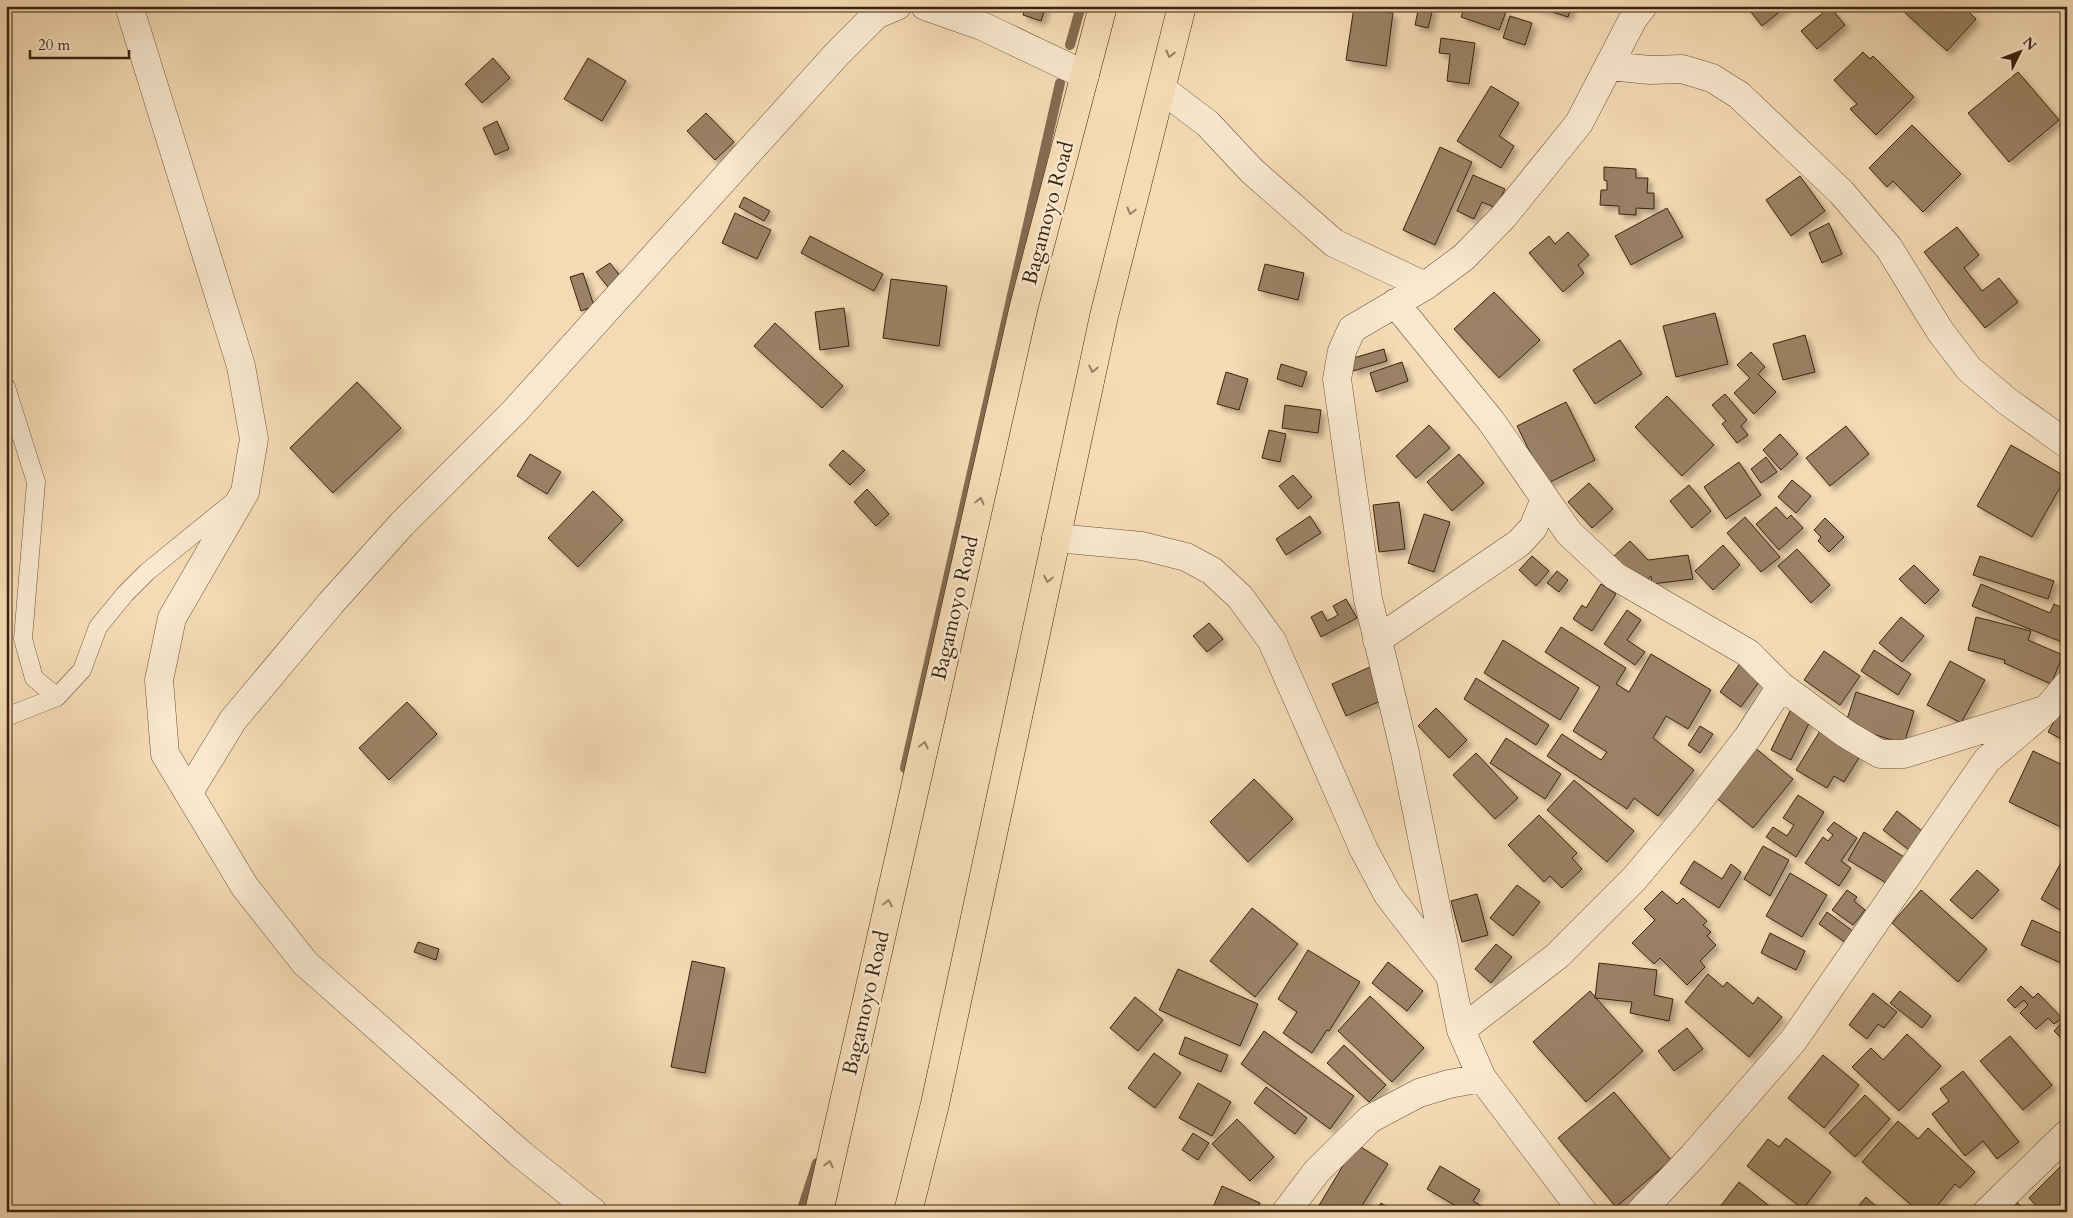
<svg xmlns="http://www.w3.org/2000/svg" width="2073" height="1218" font-family="Cardo,serif">
	<defs>
		<filter id="shadow"><feDropShadow dx="4.5" dy="4.5" stdDeviation="2.5" flood-color="#0004"/></filter>
	</defs>
	<rect width="100%" height="100%" fill="#f5dbb5"/>
	<filter id="stains"><feTurbulence type="fractalNoise" baseFrequency=".004" numOctaves="4"/><feColorMatrix values="0 0 0 0 .2 0 0 0 0 .09 0 0 0 0 .02 0 0 0 .5 -.17"/></filter>
	<radialGradient id="worn" r=".72"><stop offset=".6" stop-color="#630" stop-opacity="0"/><stop offset="1" stop-color="#630" stop-opacity=".3"/></radialGradient>
	<g fill="none" stroke-linecap="round" stroke-linejoin="round">
		<path stroke="#846b50" stroke-width="10" d="M1070,45L1081,6
			M905,768L1060,83
			M801,1212L817,1163"/>
	</g>
	<path fill="#9b8265" stroke="#3a220e" filter="url(#shadow)" d="M1026,6H1046L1041,21L1023,15Z
		M1419,6L1433,8L1428,28L1415,25Z
		M1465,6H1491L1506,12L1499,30L1461,17Z
		M1533,6H1572L1568,17Z
		M1746,6H1787L1762,26Z
		M1909,6H1963L1976,19L1947,51L1904,12Z
		M1354,7L1393,13L1386,66L1346,60Z
		M1830,7L1845,25L1817,49L1801,31Z
		M1510,16L1532,23L1525,45L1503,38Z
		M1441,38L1475,43L1469,84L1447,81L1450,54L1439,53Z
		M1863,52L1870,59L1873,56L1914,97L1876,135L1850,109L1857,104L1834,80Z
		M493,58L510,78L482,103L465,84Z
		M588,58L626,81L602,121L564,99Z
		M2018,72L2059,120L2009,162L1968,113Z
		M1491,86L1519,103L1499,136L1514,146L1501,168L1457,141Z
		M706,113L734,142L715,160L687,131Z
		M497,121L509,149L495,155L483,128Z
		M1912,125L1961,174L1923,212L1893,181L1887,187L1869,168Z
		M1440,147L1472,162L1435,245L1403,230Z
		M1604,167L1636,169V178H1648L1647,193H1654V209L1636,208V215L1619,214V206L1600,205L1601,190H1607V181L1604,180Z
		M1473,175L1505,189L1496,208L1482,202L1474,219L1457,211Z
		M1800,176L1825,211L1791,236L1766,200Z
		M744,197L770,211L764,221L739,207Z
		M1667,208L1683,237L1631,265L1615,236Z
		M735,213L771,230L757,259L722,243Z
		M1829,223L1842,254L1822,263L1809,233Z
		M1957,227L1979,255L1964,268L1982,291L1999,278L2018,302L1985,328L1924,252Z
		M1568,232L1589,255L1578,265L1584,273L1563,292L1529,253L1549,236L1555,244Z
		M810,236L883,274L874,291L801,253Z
		M610,263L628,286L615,296L596,272Z
		M1265,264L1304,273L1298,300L1258,290Z
		M583,273L594,306L581,311L570,277Z
		M891,279L947,286L939,346L883,338Z
		M1494,292L1540,340L1499,378L1454,329Z
		M844,308L849,346L820,350L815,312Z
		M1715,313L1728,364L1676,377L1663,326Z
		M775,323L843,386L822,408L754,346Z
		M1805,335L1815,372L1783,380L1773,344Z
		M1620,340L1642,374L1595,404L1573,370Z
		M1384,349L1387,361L1353,371L1350,359Z
		M1751,352L1765,367L1758,374L1776,392L1754,414L1734,393L1750,378L1737,365Z
		M1402,362L1408,381L1376,392L1370,373Z
		M1281,364L1307,372L1302,387L1277,379Z
		M1226,372L1248,379L1239,410L1217,404Z
		M357,382L401,428L333,493L290,448Z
		M1725,394L1747,420L1741,426L1748,435L1737,443L1722,424L1726,421L1712,405Z
		M1667,396L1714,445L1682,476L1635,427Z
		M1566,402L1595,460L1546,484L1517,426Z
		M1285,405L1321,410L1318,433L1282,428Z
		M1429,425L1450,448L1416,478L1396,456Z
		M1846,426L1869,454L1830,486L1806,458Z
		M1269,430L1286,434L1280,462L1262,458Z
		M1780,434L1798,454L1781,470L1763,450Z
		M2011,445L2066,477L2032,537L1977,506Z
		M843,450L865,470L850,485L829,465Z
		M530,454L561,472L547,494L517,476Z
		M1459,454L1484,483L1452,511L1427,482Z
		M1766,457L1777,472L1761,483L1751,469Z
		M1739,462L1761,495L1726,519L1704,487Z
		M1293,475L1312,497L1298,509L1279,486Z
		M1792,480L1811,496L1796,513L1778,497Z
		M1589,483L1613,509L1592,528L1568,502Z
		M1689,485L1711,511L1692,528L1670,501Z
		M867,489L889,514L876,526L854,502Z
		M593,491L623,520L578,567L548,538Z
		M1399,502L1405,549L1379,552L1373,505Z
		M1776,507L1787,519L1791,515L1803,528L1779,550L1756,524Z
		M1424,514L1450,522L1434,572L1408,563Z
		M1310,516L1321,533L1286,555L1276,539Z
		M1745,517L1780,557L1761,572L1727,533Z
		M1825,518L1844,537L1829,552L1818,541L1821,537L1814,530Z
		M1630,541L1648,560L1688,555L1693,579L1652,584L1651,576L1639,588L1611,559Z
		M1723,545L1740,565L1713,590L1695,571Z
		M1797,549L1830,585L1811,603L1778,566Z
		M1532,556L1549,571L1536,586L1519,570Z
		M1980,556L2054,581L2048,599L1973,575Z
		M1914,565L1939,590L1925,604L1899,579Z
		M1557,571L1568,580L1559,592L1547,583Z
		M1601,584L1616,594L1592,631L1573,619L1582,605L1586,608Z
		M1981,584L2050,613L2054,604L2067,610V644L1972,606Z
		M1346,599L1357,618L1321,637L1311,617L1322,611L1327,621L1338,615L1333,606Z
		M1627,610L1641,620L1627,640L1645,652L1635,665L1604,644Z
		M1901,617L1924,636L1902,662L1879,643Z
		M1976,617L2031,631L2028,640L2063,655L2051,684L2004,663L2005,660L1968,650Z
		M1209,623L1223,639L1207,652L1193,636Z
		M1561,627L1626,668L1616,684L1629,692L1651,654L1711,690L1688,729L1666,716L1653,738L1694,770L1658,816L1634,798L1627,809L1547,756L1562,734L1601,760L1607,752L1573,731L1600,687L1545,652Z
		M1503,640L1579,688L1560,720L1484,673Z
		M1874,650L1911,674L1898,695L1861,671Z
		M1824,651L1860,676L1840,705L1804,680Z
		M1743,659L1764,675L1741,707L1720,692Z
		M1950,661L1985,680L1961,723L1927,705Z
		M1370,667L1385,699L1346,716L1332,684Z
		M1476,678L1549,725L1536,745L1464,699Z
		M1856,692L1914,711L1904,744L1845,725Z
		M2067,698V742L2048,732Z
		M407,702L437,734L389,780L359,748Z
		M1792,707L1812,717L1791,760L1771,750Z
		M1436,708L1467,740L1449,758L1418,726Z
		M1700,726L1713,734L1700,753L1688,745Z
		M1820,731L1860,756L1844,782L1834,776L1827,788L1796,770Z
		M1506,738L1561,774L1545,799L1490,763Z
		M1754,747L1793,779L1753,828L1714,796Z
		M2033,751L2067,767V830L2009,802Z
		M1476,753L1518,798L1495,819L1453,775Z
		M1254,779L1293,819L1248,862L1210,822Z
		M1574,780L1634,831L1607,862L1547,810Z
		M1798,795L1824,812L1796,857L1766,837L1773,827L1787,836L1794,825L1783,818Z
		M1897,811L1927,835L1913,853L1883,830Z
		M1539,815L1577,853L1572,858L1582,869L1562,888L1550,876L1544,882L1508,845Z
		M1834,822L1857,838L1841,861L1851,868L1839,886L1805,863L1823,837L1828,841L1833,835L1827,830Z
		M1864,832L1904,857L1888,884L1848,860Z
		M1763,846L1789,860L1770,896L1744,879Z
		M2067,852V914L2041,899Z
		M1694,861L1722,879L1731,864L1741,872L1719,908L1680,883Z
		M1977,870L1999,890L1972,919L1950,900Z
		M1790,873L1827,895L1802,937L1766,916Z
		M1517,885L1540,902L1513,936L1490,918Z
		M1847,890L1857,897L1854,901L1865,910L1853,925L1832,910Z
		M1921,890L1987,949L1958,982L1892,923Z
		M1662,891L1677,904L1683,898L1707,921L1703,925L1711,932L1707,936L1716,945L1700,961L1705,967L1687,985L1660,958L1654,964L1632,943L1655,920L1644,909Z
		M1477,894L1488,935L1462,942L1451,901Z
		M1252,908L1298,944L1255,997L1210,961Z
		M1827,912L1854,932L1846,943L1819,924Z
		M2032,920L2067,936V952L2061,963L2021,945Z
		M1770,933L1805,951L1796,970L1761,953Z
		M418,942L439,949L436,960L414,952Z
		M1496,944L1512,957L1491,983L1475,969Z
		M1308,950L1360,982L1329,1031L1327,1030L1312,1053L1283,1033L1297,1012L1278,999Z
		M692,961L725,968L705,1073L671,1067Z
		M1388,962L1423,991L1407,1011L1372,983Z
		M1599,963L1657,970L1654,995L1673,999L1669,1021L1630,1013L1632,1002L1595,998Z
		M1178,969L1258,1004L1240,1046L1159,1010Z
		M1708,974L1723,987L1727,982L1753,1004L1758,997L1782,1017L1749,1057L1685,1002Z
		M2021,986L2033,998L2038,993L2062,1018L2054,1024L2048,1018L2036,1029L2020,1013L2028,1005L2024,1000L2015,1008L2007,1000Z
		M1590,991L1643,1051L1586,1102L1533,1042Z
		M1900,991L1931,1016L1922,1028L1890,1003Z
		M1873,993L1897,1012L1884,1028L1878,1024L1867,1039L1849,1025Z
		M1370,996L1424,1048L1392,1082L1338,1031Z
		M1135,997L1163,1020L1138,1051L1110,1028Z
		M2067,1018V1044L2054,1031Z
		M1687,1028L1703,1049L1674,1071L1658,1051Z
		M1264,1031L1354,1096L1330,1129L1241,1064Z
		M1907,1034L1941,1066L1899,1111L1852,1067L1871,1048L1883,1060Z
		M2010,1036L2052,1085L2023,1110L1980,1061Z
		M1185,1037L1228,1055L1221,1072L1179,1054Z
		M1344,1045L1386,1085L1369,1102L1327,1063Z
		M1154,1053L1181,1073L1155,1108L1128,1088Z
		M1823,1055L1859,1085L1824,1128L1788,1098Z
		M1963,1071L2019,1142L1997,1159L1983,1141L1965,1156L1932,1114L1949,1101L1940,1089Z
		M1198,1083L1231,1102L1212,1136L1179,1118Z
		M1266,1087L1307,1118L1295,1134L1254,1103Z
		M1614,1092L1671,1160L1616,1207L1558,1138Z
		M1865,1095L1890,1119L1855,1157L1829,1133Z
		M1237,1119L1274,1157L1250,1181L1212,1144Z
		M1898,1121L1918,1139L1928,1128L1975,1172L1960,1188L1955,1184L1932,1212H1919L1862,1162Z
		M1193,1133L1209,1143L1198,1160L1182,1150Z
		M1786,1138L1831,1172L1803,1209L1747,1166L1768,1139L1779,1147Z
		M1356,1144L1388,1164L1358,1212H1315Z
		M1440,1166L1480,1190L1473,1201L1492,1212H1453L1456,1206L1427,1189Z
		M2060,1167L2067,1173V1212H2042L2029,1198Z
		M1739,1182L1777,1212H1716Z
		M1222,1186L1260,1203L1256,1212H1211Z
		M1866,1197L1882,1212H1853Z
		M2017,1202L2026,1212H2008Z
		M1381,1203L1395,1212H1376Z"/>
	<g fill="none" stroke-linecap="round" stroke-linejoin="round">
		<g stroke="#695038" stroke-width="19">
			<path id="lane" d="M6,387L36,482L23,639L34,678L57,697
				M6,717L57,697L82,670L98,627L125,594L147,572L233,502"/>
		</g>
		<g stroke="#695038" stroke-width="29">
			<path id="street" d="M129,6L241,366L254,439L245,492L172,618L159,680L165,754L245,887L305,963L522,1155L593,1212
				M925,6L982,26L1085,75
				M1609,66L1650,70L1682,69L1712,78L1739,95L1841,192L1889,248L1940,331L1969,369L2007,401L2067,444
				M1162,89L1208,124L1252,171L1334,243L1425,286
				M1395,303L1491,421L1569,533L1615,576L1748,653L1781,686L1846,734L1880,754H1904L2047,709
				M1056,538L1142,546L1186,557L1212,571L1240,597L1272,641L1364,850L1388,895L1448,973
				M1377,640L1519,543L1533,528L1545,499
				M189,792L233,720L331,603L402,524L515,411L837,54L876,15L897,6
				M1461,1030L1557,956L1634,879L1688,815L1748,737L1781,686
				M1286,1212L1317,1171L1370,1119L1419,1093L1449,1084L1482,1078
				M1583,1212L1482,1078L1461,1030L1405,753L1368,599L1337,379L1342,351L1352,329L1425,286L1464,257L1504,216L1579,123L1633,19L1643,6
				M1640,1212L1693,1156L1793,1041L1987,760L2047,709L2067,685
				M1987,1212L2067,1134"/>
		</g>
		<g stroke="#3a220e" stroke-width="29">
			<path id="highway" d="M819,1212L1024,306L1103,6
				M908,1212L935,1104L1104,316L1182,6"/>
		</g>
		<use href="#lane" stroke="#f8e8cf" stroke-width="18"/>
		<use href="#street" stroke="#f8e8cf" stroke-width="28"/>
		<use href="#highway" stroke="#f5dbb5" stroke-width="28"/>
	</g>
	<defs><path id="oneway-chevron" d="M-2-3.5L2.5 0L-2 3.5" fill="none" stroke-width="1.6" stroke-linecap="round" stroke-linejoin="round" transform="scale(1.25)"/></defs>
	<g stroke="#987e62">
		<use href="#oneway-chevron" transform="translate(1170 54) rotate(104)"/>
		<use href="#oneway-chevron" transform="translate(1131 211) rotate(104)"/>
		<use href="#oneway-chevron" transform="translate(1093 369) rotate(102)"/>
		<use href="#oneway-chevron" transform="translate(980 501) rotate(-77)"/>
		<use href="#oneway-chevron" transform="translate(1048 579) rotate(102)"/>
		<use href="#oneway-chevron" transform="translate(924 745) rotate(-77)"/>
		<use href="#oneway-chevron" transform="translate(888 903) rotate(-77)"/>
		<use href="#oneway-chevron" transform="translate(829 1164) rotate(-77)"/>
	</g>
	<g text-anchor="middle" dominant-baseline="central" stroke-width="5" stroke-linejoin="round" paint-order="stroke">
		<g font-size="21" fill="#3a220e" stroke="#f8e8cf">
			<text transform="translate(1048 213) rotate(-75)">Bagamoyo Road</text>
			<text transform="translate(955 608) rotate(-77)">Bagamoyo Road</text>
			<text transform="translate(866 1003) rotate(-77)">Bagamoyo Road</text>
		</g>
	</g>
	<rect width="2073" height="1218" fill="none" stroke="#f5dbb5" stroke-width="25"/>
	<rect x="8" y="8" width="2058" height="1203" fill="none" stroke="#3a220e" stroke-width="2.5"/>
	<rect x="12" y="12" width="2048" height="1193" fill="none" stroke="#3a220e"/>
	<g transform="translate(2020 52) rotate(48)" stroke="#f8e8cf" stroke-width="4" paint-order="stroke">
	<path d="M0-4L9 19L0 12L-9 19Z" fill="#3a220e"/>
	<text y="-8" font-size="14" font-weight="bold" text-anchor="middle" fill="#3a220e">N</text>
	</g>
	<path d="M30 50v8h99v-8" fill="none" stroke="#3a220e" stroke-width="2.5"/>
	<text x="38" y="50" font-size="15" fill="#3a220e" stroke="#f8e8cf" stroke-width="4" paint-order="stroke">20 m</text>
	<rect width="100%" height="100%" filter="url(#stains)"/>
	<rect width="100%" height="100%" fill="url(#worn)"/>
</svg>
